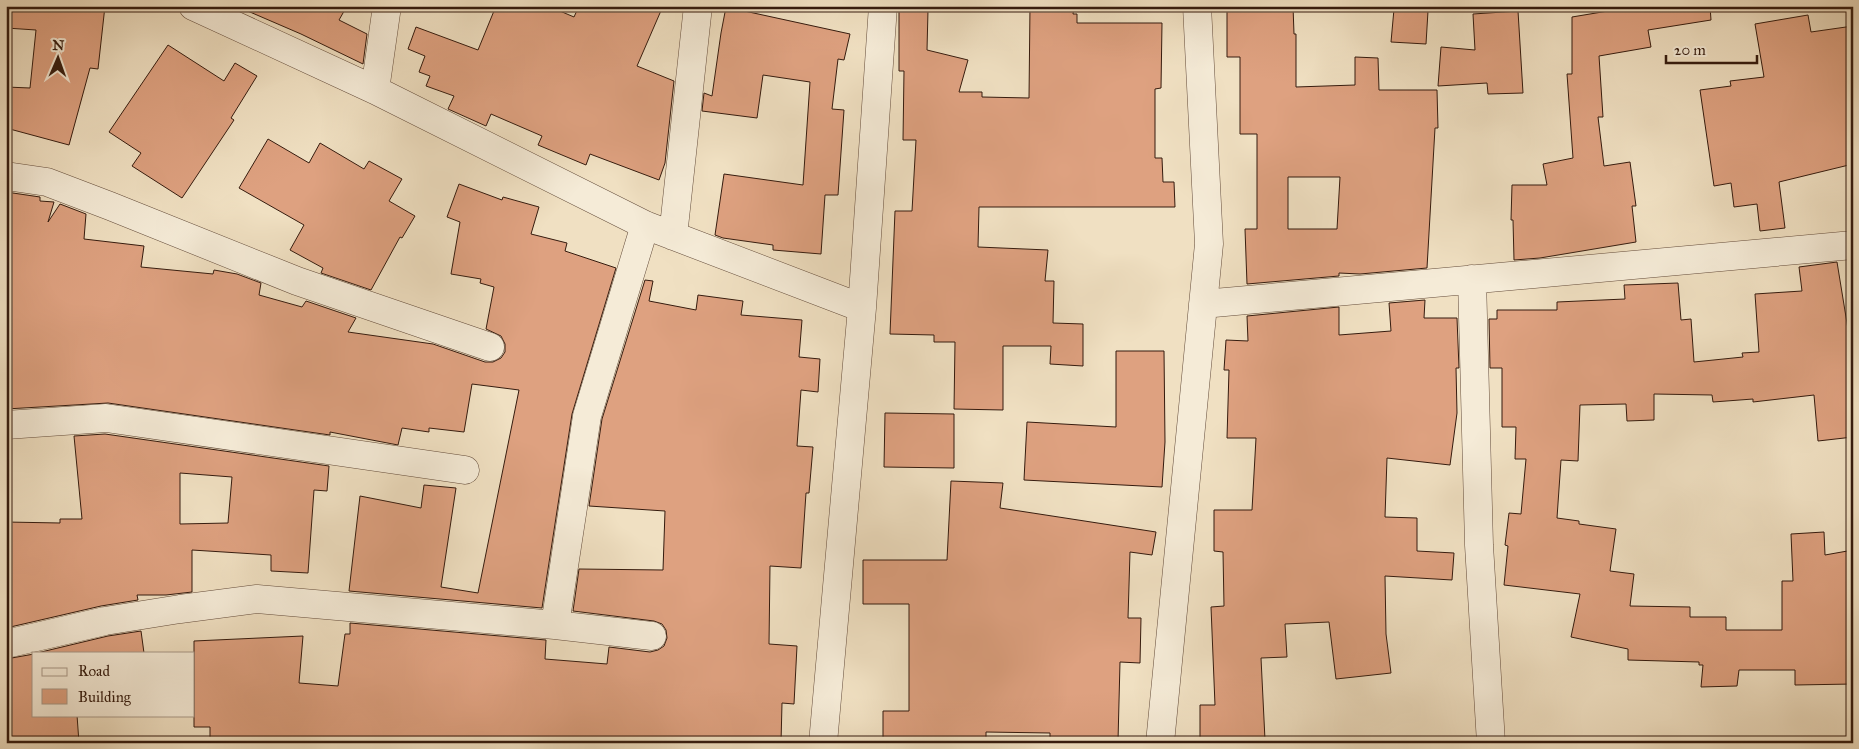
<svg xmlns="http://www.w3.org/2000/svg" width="1859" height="749" font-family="'IM FELL Great Primer',serif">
	<rect width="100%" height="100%" fill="#f0e0c2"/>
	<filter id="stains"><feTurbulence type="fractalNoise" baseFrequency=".004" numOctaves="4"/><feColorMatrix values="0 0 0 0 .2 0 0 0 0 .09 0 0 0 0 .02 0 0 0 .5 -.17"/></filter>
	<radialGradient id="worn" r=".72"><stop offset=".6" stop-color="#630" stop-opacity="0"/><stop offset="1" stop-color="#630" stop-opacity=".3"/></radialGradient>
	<path fill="#dea180" stroke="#351b0e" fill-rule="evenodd" d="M6,6H105L98,69L90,68L69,145L6,128V87L30,88L36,30L6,28Z
		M236,6H347L339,20L367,34L363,64L301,34Z
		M496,6H548L574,17L579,6H663L637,66L674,81L665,163L659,180L590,154L586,165L538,145L542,136L491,114L486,126L448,109L454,96L426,86L430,76L419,72L425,56L408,49L416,27L478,50Z
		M1030,6H1074L1073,14H1077V23H1162L1161,88L1155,89V158H1162L1163,182H1174L1175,207H979L978,247L1048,250L1045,281H1054L1053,323L1083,324V366L1050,364L1051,346H1003V410L954,409L955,342H934V335L890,334L895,211H912L916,140H903L904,71H899V10H928L927,50L968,60L959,92H982V97L1029,98Z
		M1227,6H1293L1294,34H1296V87L1355,85V57L1378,58L1379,90H1437L1438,128H1435L1427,268L1360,274L1339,273V276L1247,284L1245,229H1257V134H1240V57H1227ZM1288,177H1340L1337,229H1288Z
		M1638,6H1710L1711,20L1648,30L1651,47L1599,56L1603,117H1598L1604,166L1630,162L1636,206H1632L1636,242L1540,258L1514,260L1513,220H1511L1512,185H1547L1543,164L1573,158L1567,74H1572V17Z
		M726,7L850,34L844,60L838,59L832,109L844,110L838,195H825L821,254L773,250V245L723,238L715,235L724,174L803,185L810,82L763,75L757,118L702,111L704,93L712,96L721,33Z
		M1394,9L1428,11L1426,44L1391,42Z
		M1518,11L1523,93L1488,94L1487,83L1438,86L1441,47L1475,50L1473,14Z
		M1808,15L1811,32L1853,26V164L1779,182L1785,228L1760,231L1757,204L1734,207L1731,183L1714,186L1700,90L1731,86L1730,81L1764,77L1755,24Z
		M168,45L224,81L235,63L257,76L231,118L234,120L182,198L132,166L141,153L109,132Z
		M268,139L309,163L320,143L364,169L369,161L402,179L389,201L415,216L402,238L400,237L371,290L321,273L323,268L290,250L304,225L239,188Z
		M459,184L502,200L503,197L539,207L531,234L567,243L565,251L616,268L572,414L542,608L349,591L360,496L421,508L424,485L456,488L441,587L478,593L519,390L472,384L464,432L429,428V432L402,428L398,445L330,432V435L108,403L6,409V192L40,197V201L54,202L48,222L60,204L86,214L84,239L144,246L141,267L213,274L214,270L237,274L261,283L259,295L302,307L306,301L356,318L348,332L433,344L485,362H493L501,358L505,352V344L501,336L486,329L494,287L480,283L481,279L451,274L460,222L447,217Z
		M1837,262L1853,360V437L1818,441L1814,395L1753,402V399L1713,402L1712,395L1654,394V420L1627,421L1626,404L1580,405L1578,461L1561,460L1557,518L1579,521V524L1616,529L1610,571L1634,574L1630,606L1690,607V617H1726V630H1782V581H1793L1791,534L1824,532L1825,555L1853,550V684L1795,685V670H1739L1737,686L1701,687L1703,665H1699V662L1628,660V649L1571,637L1580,594L1504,585L1508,546L1505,545L1509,513L1521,514L1526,459H1515L1516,427H1502V368H1490L1489,319H1497V310H1557V302L1625,299L1624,285L1678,283L1681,320L1691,319L1694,362L1743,357L1742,353L1759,352L1755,294L1802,291L1799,267Z
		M645,280L653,281L649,301L696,310L698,295L743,301L741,315L802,320L799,357L820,359L818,392L801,390L797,446L813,447L809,493H806L801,568L770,566L769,644L797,646L794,704L782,703L781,743L530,741V743H210V727H194V641L303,636L299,683L338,686L345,634H350V623L546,640L545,659L607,664L609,647L650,652L658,650L664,646L667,638L666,630L662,624L654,621L573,611L579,569L663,570L665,511L589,506L602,419Z
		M1425,300L1424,318H1457L1459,368H1456L1457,413L1450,465L1387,458L1385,517L1417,518V551L1454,553L1452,580L1385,576L1386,634L1391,673L1336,679L1329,622L1285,624L1287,657L1261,658L1265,740L1221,741V738H1200V705H1215L1211,607L1224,606L1223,552L1214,551V510H1252L1256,438H1227L1229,370H1224L1226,340L1248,341L1247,316L1339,307V335L1391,331L1389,303Z
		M1116,351H1164L1165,442L1162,487L1024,480L1027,422L1116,427Z
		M885,413L954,414V468L884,467Z
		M105,434L329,466L327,491L314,490L308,573L271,571V555L192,550V592L166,595H137L138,600L101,606L6,628V522L60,523V519H82L74,436ZM180,473L232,477L228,523L180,524Z
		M951,481L1003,483L1000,508L1156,532L1152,555L1130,552L1128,618H1141L1140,663L1120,662L1118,741L1050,740V733L986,732V743H883V711H909V604H863V560H947Z
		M141,631L144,653H37L108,636Z
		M34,654V715H77L79,743H6V659Z"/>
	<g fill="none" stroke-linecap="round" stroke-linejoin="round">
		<g stroke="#644c3b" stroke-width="29">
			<path id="minor" d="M193,6L375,90L645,225L862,308
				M375,90L387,6
				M6,176L47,182L110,206L297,281L490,347
				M673,236L698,6
				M1472,279L1479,545L1491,743
				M1203,304L1853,245
				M6,425L106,418L465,470
				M555,625L587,416L645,225
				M6,644L105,621L180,609L257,599L555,625L652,636
				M823,743L862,308L883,6
				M1160,743L1209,244L1197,6"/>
		</g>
		<use href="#minor" stroke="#f5ebd7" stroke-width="28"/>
	</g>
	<rect width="1859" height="749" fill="none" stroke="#f0e0c2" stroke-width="25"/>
	<rect x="8" y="8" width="1844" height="734" fill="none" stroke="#351b0e" stroke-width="2.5"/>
	<rect x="12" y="12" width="1834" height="724" fill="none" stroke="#351b0e"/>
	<rect x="32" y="652" width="162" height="65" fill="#f5ebd7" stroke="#a89887"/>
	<rect x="42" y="668" width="25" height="8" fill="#f5ebd7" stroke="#a89887"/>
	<text x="78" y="676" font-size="15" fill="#351b0e">Road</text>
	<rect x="42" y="689" width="25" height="15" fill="#dea180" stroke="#a89887"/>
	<text x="78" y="702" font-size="15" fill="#351b0e">Building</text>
	<g transform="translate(58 58) rotate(2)" stroke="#f5ebd7" stroke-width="4" paint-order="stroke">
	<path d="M0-4L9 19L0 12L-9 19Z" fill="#351b0e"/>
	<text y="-8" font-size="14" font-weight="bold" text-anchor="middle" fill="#351b0e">N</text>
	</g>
	<path d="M1666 55v8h91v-8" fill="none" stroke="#351b0e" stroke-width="2.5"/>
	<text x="1674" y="55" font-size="15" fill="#351b0e" stroke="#f5ebd7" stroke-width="4" paint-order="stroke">20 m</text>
	<rect width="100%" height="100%" filter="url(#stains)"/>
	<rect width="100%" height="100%" fill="url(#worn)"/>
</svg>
